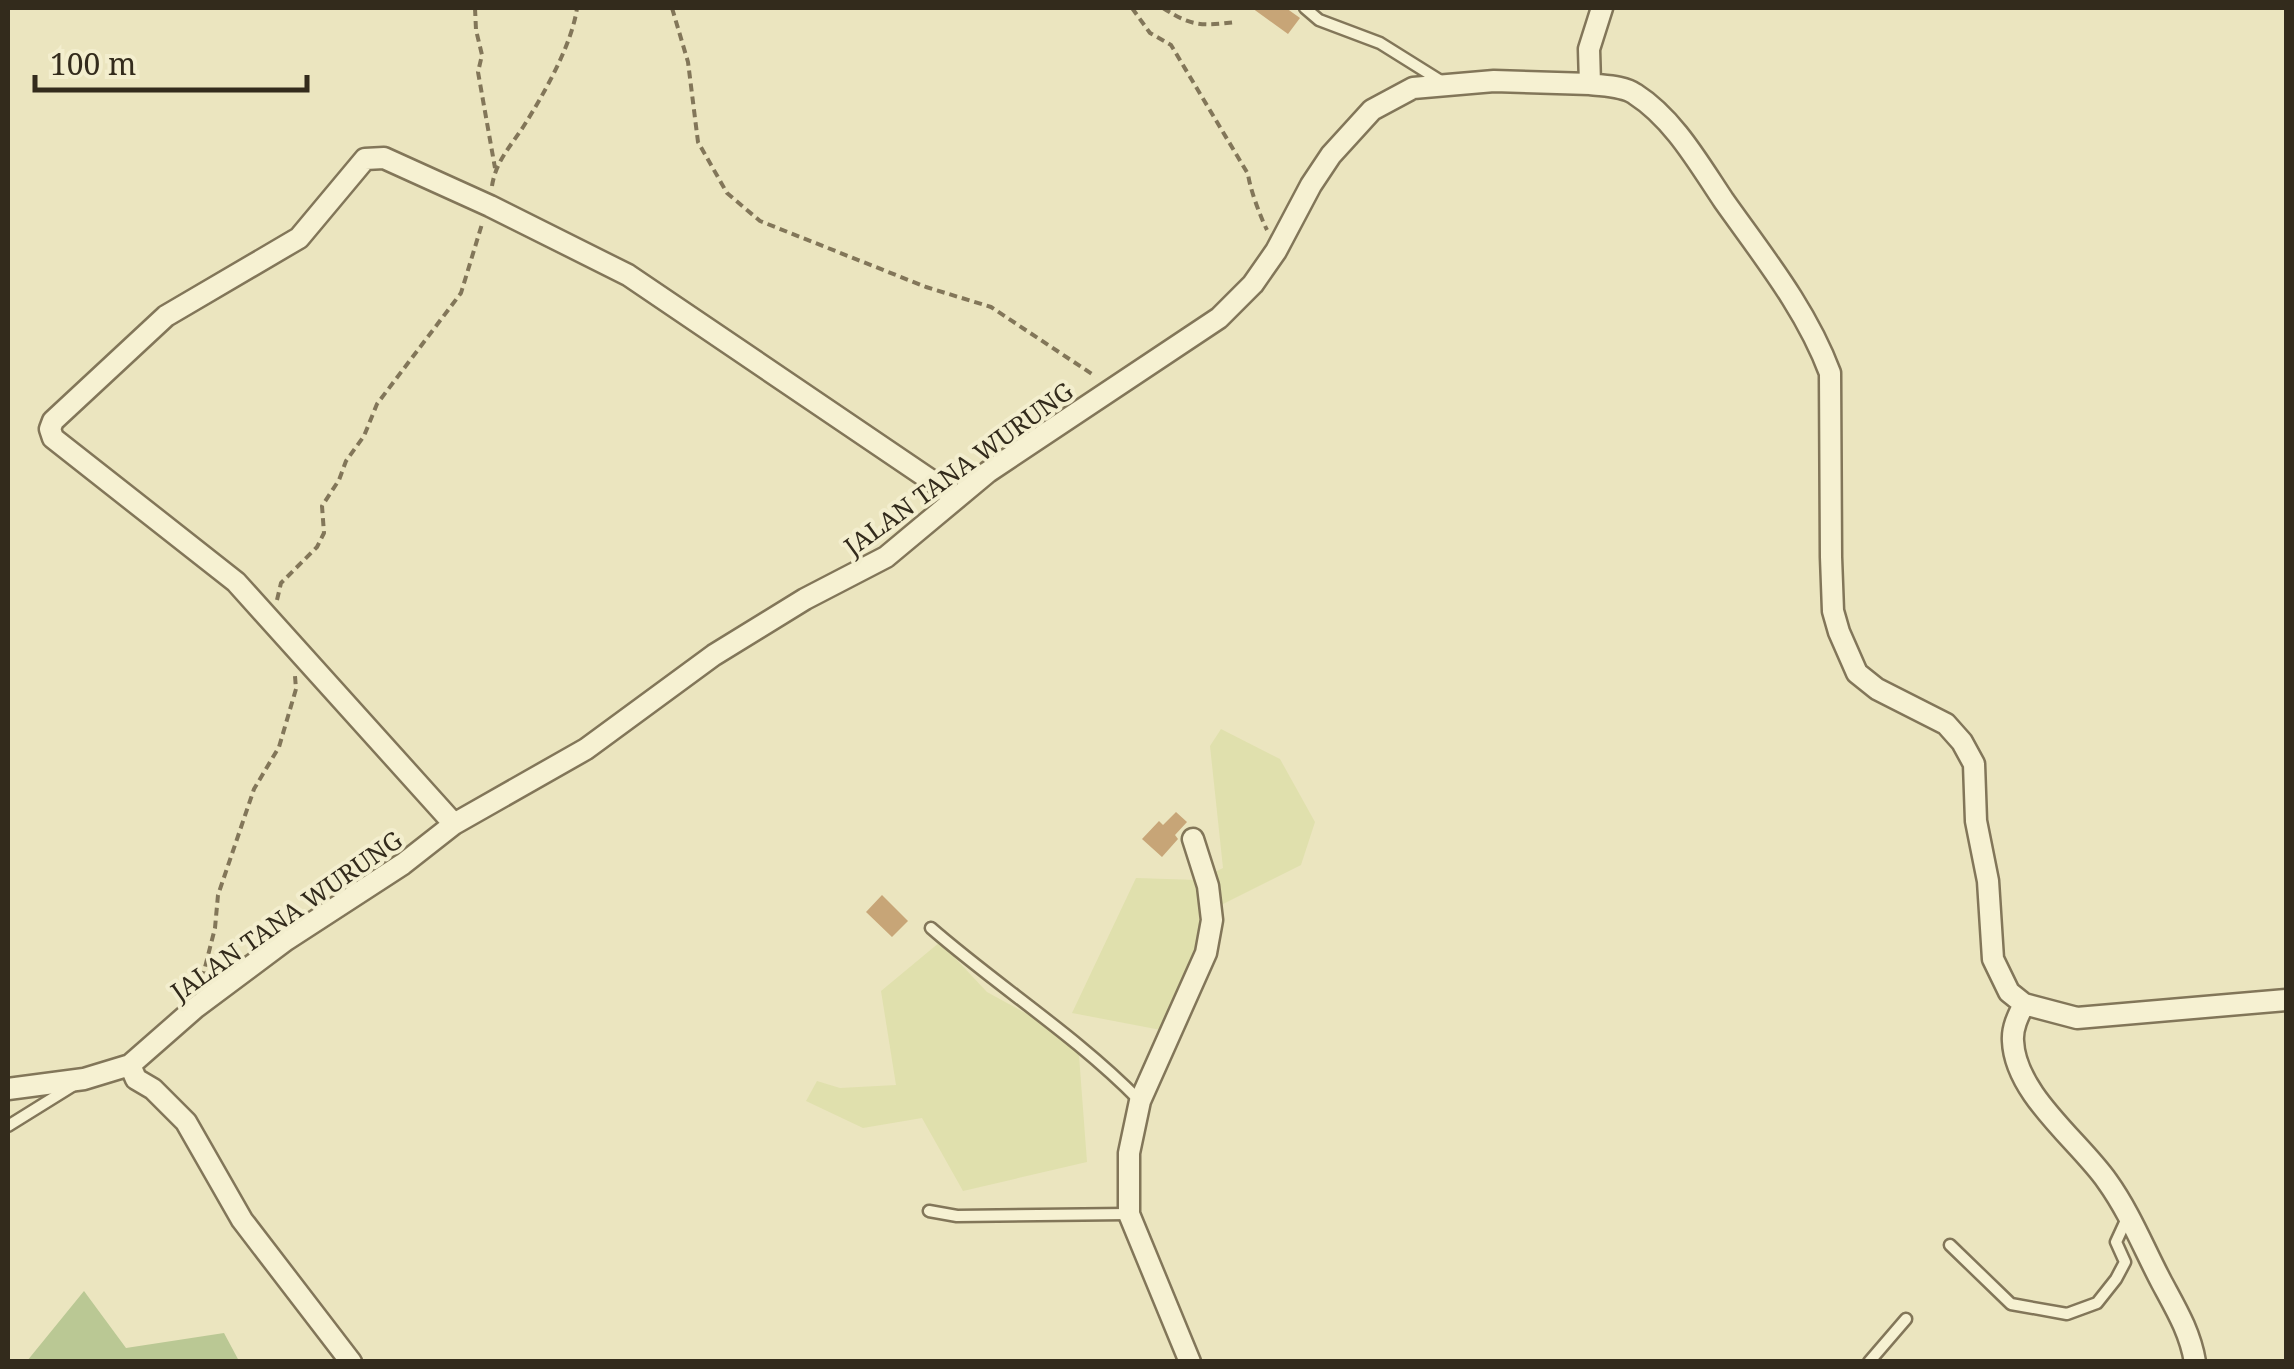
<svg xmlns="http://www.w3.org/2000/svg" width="2294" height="1369" font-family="'Noto Serif',serif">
	<rect width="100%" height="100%" fill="#ebe5bf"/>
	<path fill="#e0e0ad" d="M1221,729L1280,759L1315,822L1301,865L1203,914L1196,946L1161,1030L1072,1013L1136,878L1198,880L1223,868L1210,746Z
		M940,942L987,992L1078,1042L1087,1162L963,1191L922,1118L863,1128L806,1101L817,1081L840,1088L896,1085L881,991Z"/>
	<path fill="#bac894" d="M84,1291L126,1348L224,1333L239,1361H27Z"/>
	<path fill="#c7a577" d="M1252,8H1286L1300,18L1288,34Z
		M1176,812L1187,822L1175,835L1178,839L1162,857L1142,839L1159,821L1163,825Z
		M882,895L908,921L892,937L866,912Z"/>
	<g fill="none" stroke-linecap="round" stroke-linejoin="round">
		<g stroke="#827659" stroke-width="15">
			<path id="lane" d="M1305,8L1319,20L1380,43L1444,83
				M931,928C1000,988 1075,1035 1139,1100
				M8,1126L74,1085
				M929,1211L957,1216L1128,1214
				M1950,1245L2011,1304L2067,1314L2097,1303L2116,1279L2125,1262L2116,1242L2128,1216
				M1869,1362L1906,1319"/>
		</g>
		<g stroke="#827659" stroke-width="25">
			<path id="street" d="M1602,8L1589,49L1590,84C1605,86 1624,86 1635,94C1674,119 1699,164 1724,201C1763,256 1806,309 1830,373L1831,557L1833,611L1839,632L1857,673L1877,689L1946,724L1962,742L1974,764L1976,821L1988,881L1993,959L2009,992L2024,1004L2077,1018L2286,1000
				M454,824L236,582L53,438L50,429L53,421L166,316L299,238L365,159L384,158L490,206L628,275L957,498
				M2024,1004C2018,1016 2012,1028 2013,1041C2015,1094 2079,1141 2107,1181C2130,1213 2144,1249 2162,1283C2176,1309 2190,1332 2195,1362
				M130,1065L195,1008L286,940L403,864L454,824L586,749L714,655L805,599L886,557L988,472L1219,318L1253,284L1276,251L1311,185L1331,155L1372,110L1413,88L1494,81L1590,84
				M8,1089L84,1079L130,1065L136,1079L153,1089L186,1122L242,1220L351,1362
				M1190,1362L1129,1214V1153L1140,1101L1206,953L1212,920L1208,886L1193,839"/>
		</g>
		<path stroke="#827659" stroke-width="4" stroke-dasharray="8 5" stroke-linecap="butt" d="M475,8L476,30L482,55L478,72L495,168
			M672,8L688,62L698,142L727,193L760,221L926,287L991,307L1095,376
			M1132,8L1150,33L1171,45L1248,174C1250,189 1260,216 1267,230
			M1163,8C1192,27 1203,26 1236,22
			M492,186C496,160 512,145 525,124C545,92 572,44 577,8
			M277,600L281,583L317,547L324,533L322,506L339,480L346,461L364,436L377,404L461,293L482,224
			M202,979L215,928L218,895L254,789L279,747L296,689L295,676"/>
		<use href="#lane" stroke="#f6f1d2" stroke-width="10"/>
		<use href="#street" stroke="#f6f1d2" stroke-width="20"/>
	</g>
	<g text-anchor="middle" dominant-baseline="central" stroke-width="8" stroke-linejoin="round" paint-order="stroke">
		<g font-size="25" fill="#332b1c" stroke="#f3eece">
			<text transform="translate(958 468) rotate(-36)">JALAN TANA WURUNG</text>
			<text transform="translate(286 915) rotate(-35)">JALAN TANA WURUNG</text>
		</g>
	</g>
	<rect width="2294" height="1369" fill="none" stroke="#332b1c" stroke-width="20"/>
	<path d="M35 75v15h272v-15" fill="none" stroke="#332b1c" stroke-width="5"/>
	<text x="50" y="75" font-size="30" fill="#332b1c" stroke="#f3eece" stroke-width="8" paint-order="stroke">100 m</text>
</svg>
